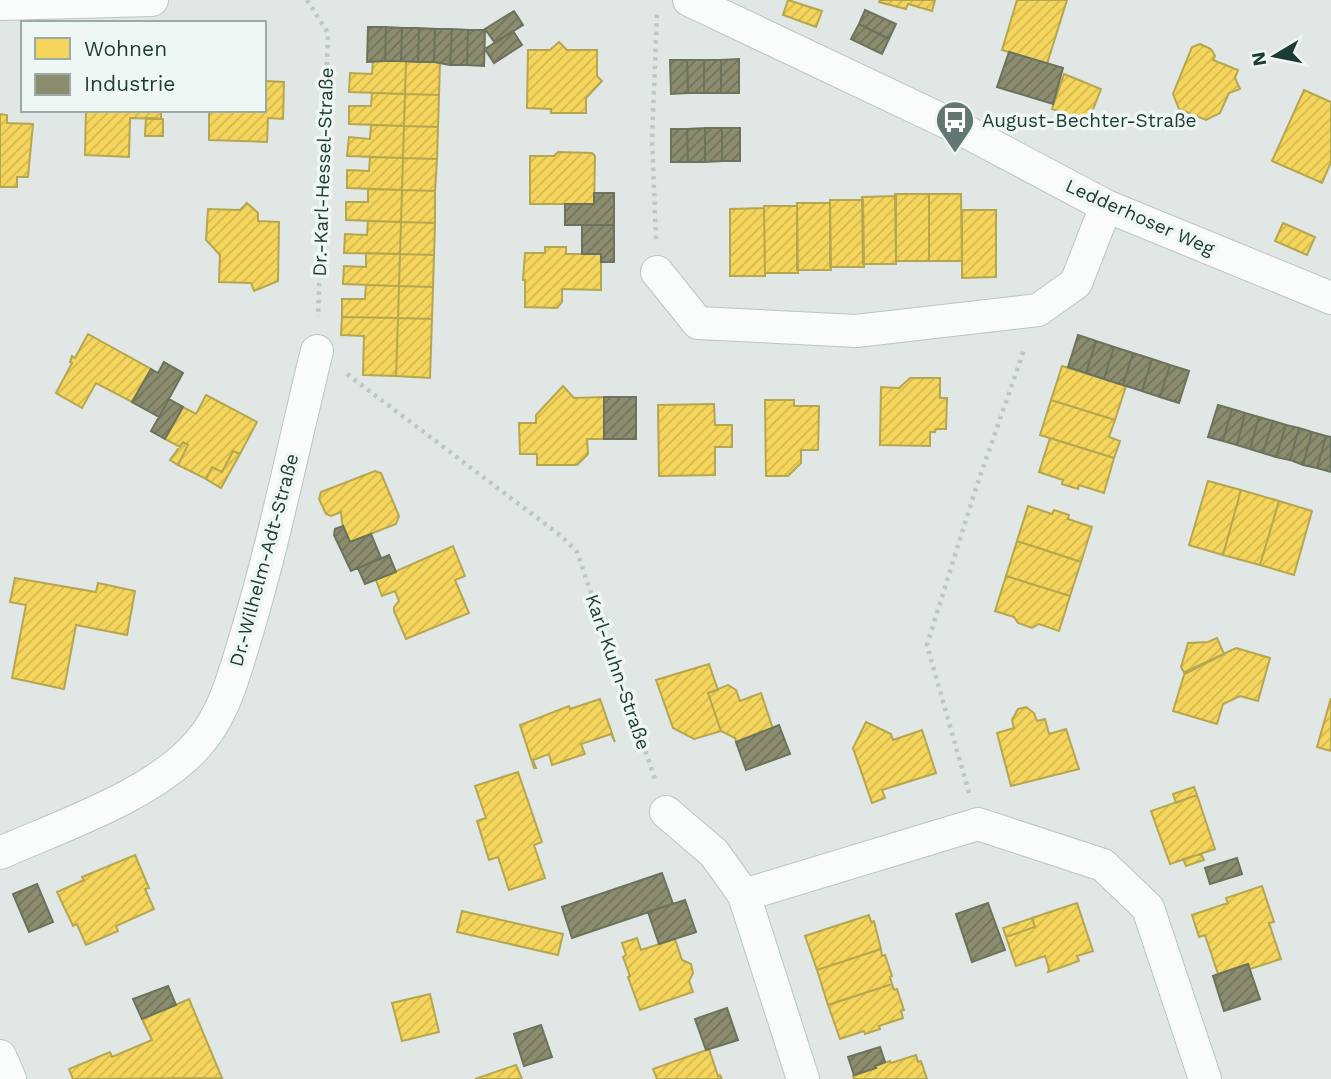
<svg xmlns="http://www.w3.org/2000/svg" width="1331" height="1079" font-family="'Work Sans',sans-serif">
	<defs>
		<pattern id="homes-hatch" width="6" height="6" patternUnits="userSpaceOnUse" patternTransform="scale(1.75)"><rect width="6" height="6" fill="#f6d55c"/><path d="M-1 1l2-2M0 6l6-6M5 7l2-2" fill="none" stroke="#d2b851"/></pattern>
		<pattern id="industry-hatch" width="6" height="6" patternUnits="userSpaceOnUse" patternTransform="scale(1.75)"><rect width="6" height="6" fill="#8c8c6e"/><path d="M-1 1l2-2M0 6l6-6M5 7l2-2" fill="none" stroke="#72735b"/></pattern>
	</defs>
	<rect width="100%" height="100%" fill="#e0e7e4"/>
	<path fill="url(#homes-hatch)" stroke="#b5a650" stroke-width="2" d="M788,0L822,11L816,27L783,15Z
		M880,0H935L932,11L908,4L906,9L879,2Z
		M1017,0H1067L1047,64L1002,50Z
		M559,42L567,50H597V76L602,81L586,98V113H551V109L527,108L528,50H550Z
		M1200,44L1211,49L1215,56L1213,60L1238,70L1235,78L1240,89L1229,93L1220,113L1206,120L1179,109L1173,94L1192,47Z
		M373,60L406,61L405,94L349,92L350,73L372,74Z
		M406,61L440,62L439,95L405,94Z
		M1064,74L1101,89L1088,122L1052,109Z
		M264,81L284,82L283,119L268,118L267,142L209,140V110H264Z
		M1304,90L1331,102V162L1322,183L1272,161Z
		M372,93L405,94L404,126L349,124V106H371Z
		M405,94L439,95L438,127L404,126Z
		M86,110H161V119L130,118L129,157L85,155Z
		M0,114L7,115V123L33,124L28,177H17V187H0Z
		M146,118L163,119V136H145Z
		M371,125L404,126L403,158L347,156L349,137L370,139Z
		M404,126L438,127L437,159L403,158Z
		M558,152L592,153L595,156L594,204H530V156H554Z
		M370,157L403,158L402,190L347,188V170L369,171Z
		M403,158L437,159L435,191L402,190Z
		M368,189L402,190L401,222L346,220V202H368Z
		M402,190L435,191V223L401,222Z
		M895,194H929V261H896Z
		M929,194H961L962,261H929Z
		M896,196V264H863L862,197Z
		M830,200H863L864,267H830Z
		M247,203L258,213V221L279,222L278,281L254,291L251,283L219,282L220,255L206,240L208,209L240,210Z
		M797,203H830L831,270H797Z
		M764,206H797L798,273H765Z
		M764,208L765,276H730V209Z
		M962,210H996V277L962,278Z
		M368,221L401,222L400,254L344,253L345,234L367,235Z
		M401,222L435,223L434,255L400,254Z
		M1283,223L1315,237L1307,255L1275,241Z
		M545,247H566V254H601V290L562,289V302L557,308L525,307V280H523L525,253H545Z
		M366,253L400,254L399,286L343,284L344,266L366,267Z
		M400,254L434,255L433,287L399,286Z
		M366,285L399,286L398,318L342,317V299H365Z
		M399,286L433,287L432,319L398,318Z
		M342,317L398,318L396,376L363,375L364,336L341,335Z
		M398,318L432,319L430,378L396,376Z
		M88,334L151,369L132,402L96,383L82,408L56,393L72,363L70,362L72,356L75,358Z
		M1062,366L1126,386L1115,420L1051,400Z
		M910,378H940V398H947L946,429H936L935,432H930V446L880,445L881,387L899,388Z
		M563,386L574,398L604,397V439H587L588,454L577,465H537V454H520L519,423H536V415Z
		M206,395L257,422L240,454L233,451L222,472L212,467L206,479L178,465L188,445L183,442L180,447L165,439L183,407L196,414Z
		M765,400H794V406H819L818,450H801V463L788,476H766Z
		M1051,400L1115,420L1109,437L1120,441L1114,458L1040,435Z
		M714,404L715,425H732V447H715V475L659,476L658,405Z
		M1050,438L1114,458L1104,493L1079,485L1078,489L1062,484L1063,480L1039,472Z
		M183,442L188,445L178,465L170,460Z
		M233,451L240,454L221,488L206,479L212,467L222,472Z
		M375,471L381,473L399,516L396,524L350,542L342,523L341,512L331,516L326,514L319,499L321,492Z
		M1208,481L1241,490L1223,555L1189,545Z
		M1241,490L1279,501L1260,565L1223,555Z
		M1279,501L1312,511L1294,575L1260,565Z
		M1028,506L1052,514L1054,510L1069,515L1068,519L1092,527L1081,562L1017,541Z
		M1017,541L1081,562L1070,596L1006,576Z
		M453,546L465,576L455,580L469,613L406,639L394,611V607L399,601L395,591L382,596L376,580Z
		M1006,576L1070,596L1059,631L1039,624L1032,628L1018,623L1014,617L995,611Z
		M15,578L96,592L98,583L135,591L127,635L76,625L64,689L12,678L26,605L10,602Z
		M1217,638L1224,654L1185,674L1181,667L1188,643L1208,642Z
		M1236,648L1270,658L1258,701L1240,696L1223,704L1217,724L1173,711L1185,672Z
		M709,664L718,690L708,693L721,731L694,739L673,728L656,680Z
		M728,685L736,690L740,701L761,693L773,729L736,742L735,738L721,731L708,693Z
		M1331,698V751L1317,747Z
		M600,699L615,742L611,734L581,744L585,754L552,765L549,754L533,760L536,768H534L520,725L569,706L570,709Z
		M1026,707L1034,713L1037,721L1045,719L1049,734L1066,729L1079,769L1011,786L997,733L1014,728L1012,720L1018,709Z
		M866,722L891,734L893,740L922,730L936,773L882,790L885,798L872,803L853,748Z
		M518,772L542,842L534,845L545,878L509,890L498,857L489,860L477,821L486,818L475,786Z
		M1194,787L1197,795L1176,803L1173,794Z
		M1197,795L1215,849L1170,864L1151,811Z
		M1201,854L1204,860L1186,866L1183,859Z
		M135,855L149,888L145,889L154,909L116,926L118,931L86,945L77,924L73,926L57,892L84,880L82,877Z
		M1262,886L1274,922L1269,923L1281,959L1250,969L1248,964L1218,974L1205,935L1199,937L1192,915L1228,903L1226,898Z
		M1077,903L1093,951L1077,956L1079,961L1048,972L1049,969L1045,956L1016,966L1006,937L1035,927L1032,918Z
		M462,911L563,934L558,955L457,932Z
		M869,915L871,922L874,921L881,949L817,970L805,936Z
		M1032,918L1035,927L1006,937L1003,928Z
		M637,938L641,950L675,939L682,960L691,964L693,973L689,981L693,992L640,1010L628,977L630,976L623,957L626,955L622,943Z
		M881,949L882,956L885,955L892,976L890,977L892,984L828,1005L817,970Z
		M892,984L894,990L897,989L904,1010L901,1011L903,1018L879,1026L880,1029L865,1034L864,1031L840,1039L828,1005Z
		M430,994L439,1032L402,1041L392,1003Z
		M189,999L222,1078L73,1079L69,1069L110,1052L112,1057L152,1040L142,1019Z
		M709,1049L718,1076L720,1075L722,1079H657L653,1069Z
		M916,1055L918,1062L921,1061L927,1079H854L853,1076L876,1068L875,1066L890,1061L891,1063Z
		M516,1065L522,1079H475Z"/>
	<path fill="url(#industry-hatch)" stroke="#6b735d" stroke-width="2" d="M865,10L896,24L889,39L859,24Z
		M514,11L523,25L495,43L485,29Z
		M859,24L889,39L882,54L851,39Z
		M368,27H386L385,61L367,62Z
		M386,27L402,28L401,61H385Z
		M402,28H419L418,62L401,61Z
		M419,28L435,29L434,62H418Z
		M435,29H452L450,65L434,62Z
		M452,29L468,30L467,65H450Z
		M468,30H485L484,66L467,65Z
		M513,31L522,45L494,63L485,49Z
		M1009,52L1063,68L1053,104L997,87Z
		M739,59V93H721V60Z
		M670,60H687L688,93L671,94Z
		M687,60H704V93H688Z
		M704,60H721V93H704Z
		M705,128V162H688L687,129Z
		M705,128H722V161L705,162Z
		M722,128H740V161H722Z
		M671,129H687L688,162H671Z
		M594,193H614V225H565V204H594Z
		M582,225H614V262H601V254H582Z
		M1078,335L1096,341L1086,373L1068,367Z
		M1096,341L1114,347L1104,379L1086,373Z
		M1114,347L1133,353L1123,385L1104,379Z
		M1133,353L1152,359L1142,391L1123,385Z
		M1152,359L1170,365L1160,397L1142,391Z
		M164,362L183,373L159,417L132,402L151,369L158,373Z
		M1170,365L1189,371L1179,403L1160,397Z
		M604,397H636V439H604Z
		M169,399L183,407L165,439L151,431Z
		M1218,405L1232,409L1223,441L1208,437Z
		M1232,409L1245,413L1237,445L1223,441Z
		M1245,413L1259,417L1250,449L1237,445Z
		M1259,417L1273,421L1263,453L1250,449Z
		M1273,421L1286,425L1276,457L1263,453Z
		M1286,425L1299,428L1290,460L1276,457Z
		M1299,428L1312,432L1303,465L1290,460Z
		M1312,432L1326,436L1317,468L1303,465Z
		M1326,436L1331,437V472L1317,468Z
		M343,526L350,542L371,534L381,558L351,571L334,535L335,529Z
		M389,555L396,572L365,584L358,568Z
		M779,725L790,754L746,770L736,742Z
		M1237,858L1242,874L1210,884L1205,868Z
		M662,873L673,904L572,938L562,907Z
		M37,884L53,922L29,932L13,894Z
		M685,900L696,932L659,944L648,912Z
		M988,903L1005,950L972,962L956,914Z
		M1248,964L1260,999L1224,1011L1213,976Z
		M168,986L176,1005L142,1019L133,999Z
		M727,1008L738,1040L706,1050L695,1019Z
		M541,1025L552,1057L524,1066L514,1034Z
		M880,1047L885,1062L875,1066L876,1068L854,1075L848,1057Z"/>
	<g fill="none" stroke-linecap="round" stroke-linejoin="round">
		<g stroke="#bdc4c1" stroke-width="34">
			<path id="minor" d="M689,0L963,130L1106,206L1331,298
				M0,4L152,0
				M657,272L698,323L856,331L1038,310L1076,283L1106,206
				M666,812L714,853L744,895L803,1079
				M0,853C61,826 154,795 198,744C224,715 234,675 245,639C274,544 293,447 317,351
				M744,895L978,824L1103,865L1148,908L1205,1079
				M0,1056L10,1079"/>
		</g>
		<path stroke="#bfc7c6" stroke-width="4.5" stroke-dasharray="3.5 5" stroke-linecap="butt" d="M307,0L328,33L318,317
			M656,239L652,139L657,14
			M347,374L561,536L577,552L656,782
			M969,793L927,645L975,491L1025,347"/>
		<use href="#minor" stroke="#fafbfb" stroke-width="32"/>
	</g>
	<defs>
		<g id="bus-pin" transform="scale(2.0125)"><path d="M0 17L-7.5 6A9.5 9.5 0 1 1 7.5 6Z" fill="#627772" stroke="#eef7f3"/><path d="M-5-6H5V4H4V6H2V4H-2V6H-4V4H-5ZM-3.5-4V0h7V-4ZM-3.5 1.2v1.5H-2V1.2ZM2 1.2v1.5H3.5V1.2Z" fill="#fff"/></g>
	</defs>
	<g fill-rule="evenodd">
		<use href="#bus-pin" x="955" y="120"/>
	</g>
	<g text-anchor="middle" dominant-baseline="central" stroke-width="7" stroke-linejoin="round" paint-order="stroke">
		<g font-size="19" fill="#1e3a34" stroke="#eef7f3" text-anchor="start">
			<text x="982" y="120">August-Bechter-Straße</text>
		</g>
		<g font-size="19" fill="#1e3a34" stroke="#eef7f3">
			<text transform="translate(323 172) rotate(-88)">Dr.-Karl-Hessel-Straße</text>
			<text transform="translate(1140 217) rotate(24)">Ledderhoser Weg</text>
			<text transform="translate(264 560) rotate(-75)">Dr.-Wilhelm-Adt-Straße</text>
			<text transform="translate(618 672) rotate(71)">Karl-Kuhn-Straße</text>
		</g>
	</g>
	<rect x="21" y="21" width="245" height="91" fill="#eef7f3" stroke="#9baba7" stroke-width="2"/>
	<rect x="35" y="38" width="35" height="21" fill="#f6d55c" stroke="#9baba7" stroke-width="2"/>
	<text x="84" y="56" font-size="21" fill="#1e3a34">Wohnen</text>
	<rect x="35" y="74" width="35" height="21" fill="#8c8c6e" stroke="#9baba7" stroke-width="2"/>
	<text x="84" y="91" font-size="21" fill="#1e3a34">Industrie</text>
	<g transform="translate(1275 56) rotate(260)" stroke="#eef7f3" stroke-width="5" paint-order="stroke">
	<path d="M0-5L12 26L0 18L-12 26Z" fill="#1e3a34"/>
	<text y="-10" font-size="19" font-weight="bold" text-anchor="middle" fill="#1e3a34">N</text>
	</g>
</svg>
